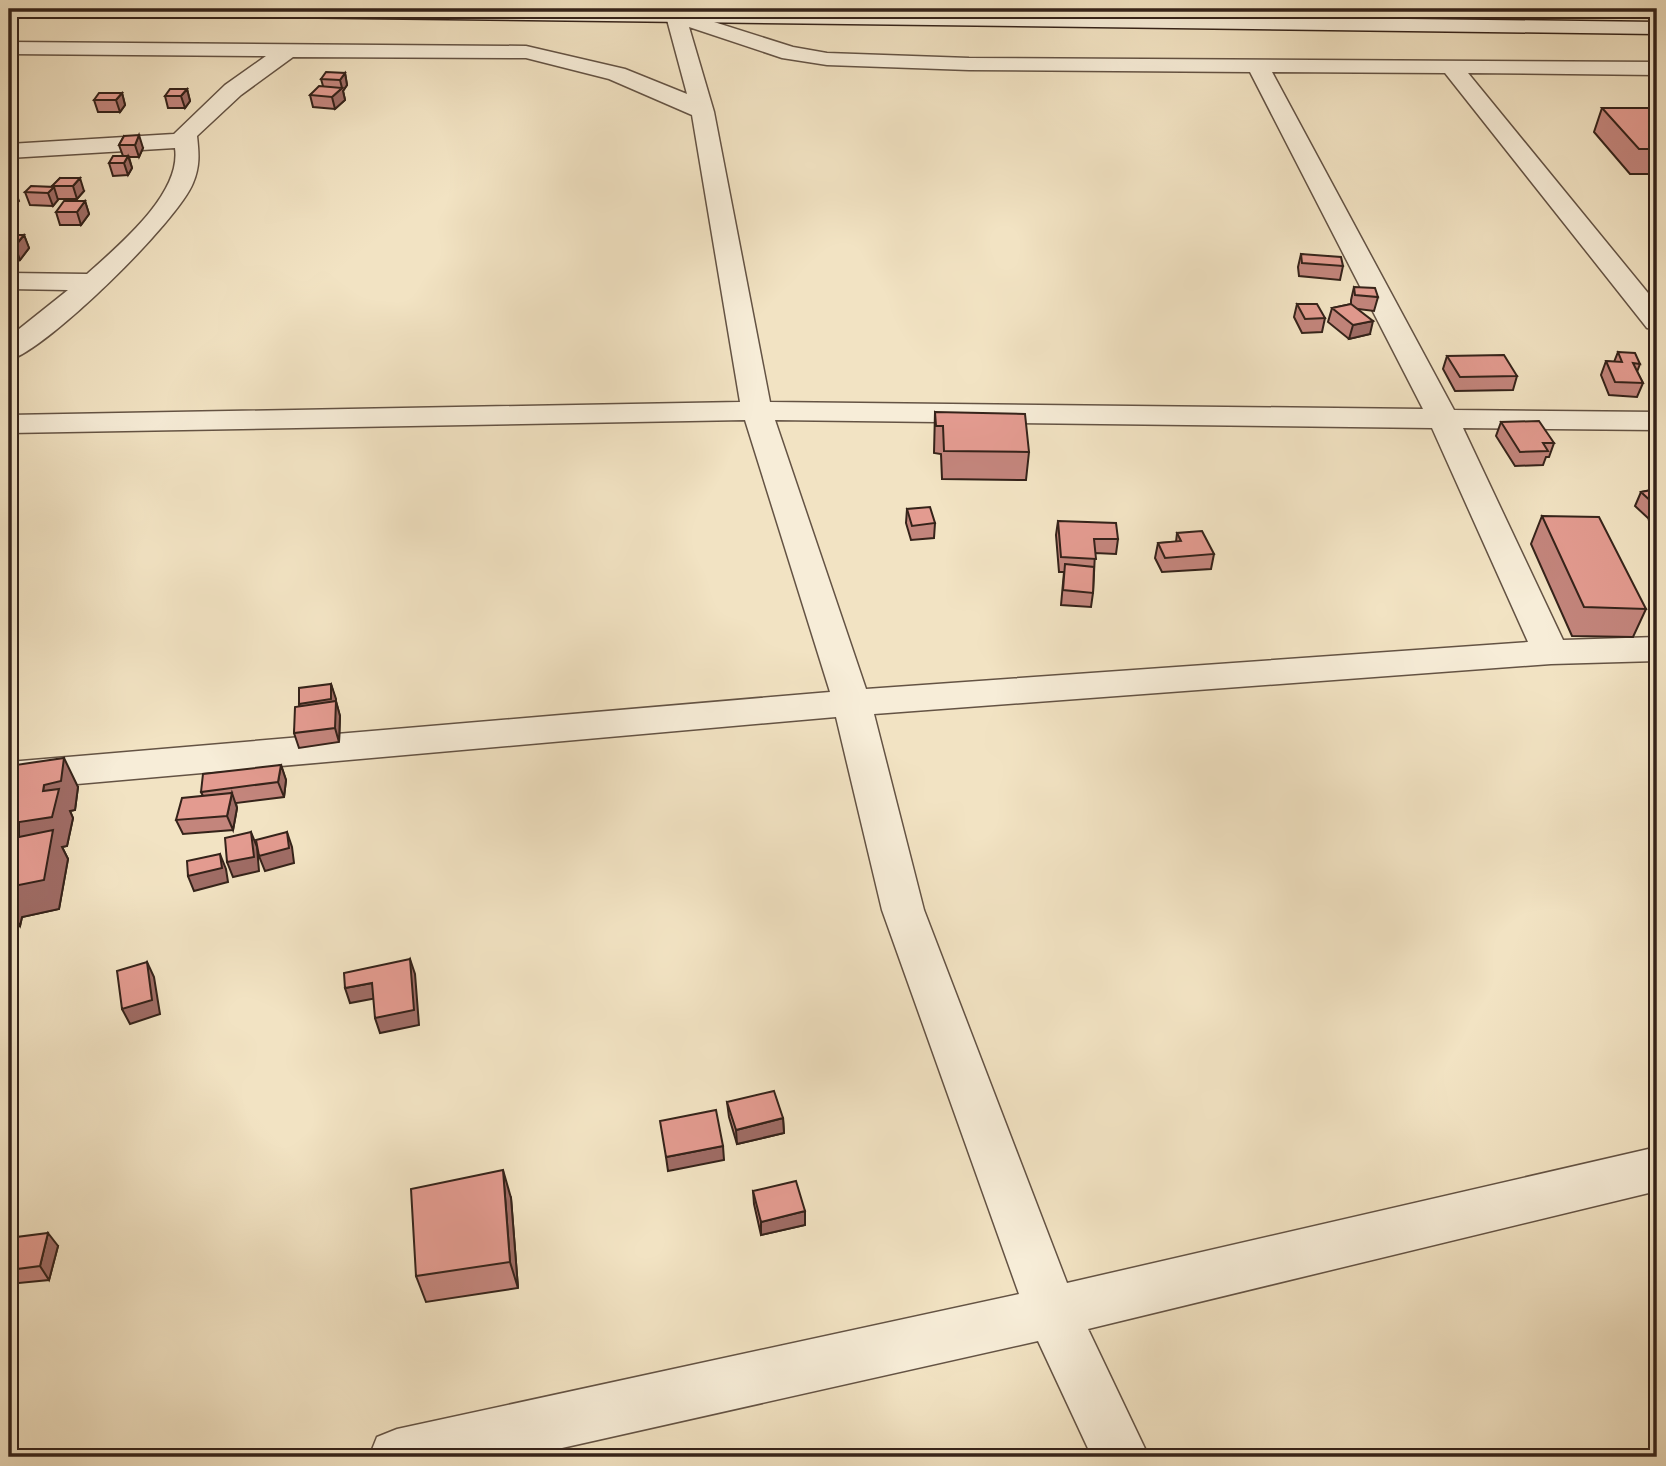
<svg xmlns="http://www.w3.org/2000/svg" width="1666" height="1466" font-family="Vollkorn,serif">
	<rect width="100%" height="100%" fill="#f2e3c3"/>
	<filter id="stains"><feTurbulence type="fractalNoise" baseFrequency=".00286" numOctaves="4"/><feColorMatrix values="0 0 0 0 .2 0 0 0 0 .09 0 0 0 0 .02 0 0 0 .5 -.17"/></filter>
	<radialGradient id="worn" r=".72"><stop offset=".6" stop-color="#630" stop-opacity="0"/><stop offset="1" stop-color="#630" stop-opacity=".3"/></radialGradient>
	<g fill="none" stroke-linecap="round" stroke-linejoin="round">
		<g stroke="#645344" stroke-width="3">
			<path id="street" d="M676,10L793,47L827,53L969,58L1657,62V75L1468,73L1657,304V330L1647,328L1445,73L1272,72L1454,410L1657,412V430L1463,428L1563,640L1657,637V661L1551,664L874,714L924,910L1067,1283L1657,1147V1191L1088,1329L1149,1457H1092L1038,1341L522,1457H369L377,1437L397,1429L1019,1294L882,910L836,717L9,790V762L830,692L745,420L9,433V415L740,402L692,115L609,79L526,58L293,57L241,95L197,136C199,154 200,166 193,183C178,221 47,350 9,360V337L68,290L9,289V273L87,274C118,246 182,194 175,148L9,158V144L174,134L225,85L266,56L9,54V42L526,46L625,69L687,94L666,16ZM689,27L782,58L827,65L969,70L1250,72L1423,409L770,402L714,112ZM775,420L1432,428L1528,642L866,689Z"/>
		</g>
		<g stroke="#35231a" stroke-width="3">
			<path id="secondary" d="M110,9H595L1657,22V34L120,15Z"/>
		</g>
		<use href="#street" fill="#f7edd8" fill-rule="evenodd"/>
		<use href="#secondary" fill="#f7edd8" fill-rule="evenodd"/>
	</g>
	<path fill="#c3857c" stroke="#35231a" stroke-width="2" d="M345,73L347,85L343,91L345,100L335,109L313,107L310,95L323,86L321,79Z
		M187,89L190,101L185,108H168L165,96Z
		M122,93L125,105L120,112H98L94,100Z
		M1602,108H1657V174H1630L1594,132Z
		M124,136L143,148L139,157H129L132,168L128,175L113,176L109,163L123,156L119,145Z
		M60,178L84,191L77,199H58L53,206L30,205L25,192L52,187Z
		M85,201L89,214L81,225H60L56,212Z
		M9,235H24L29,248L20,260L9,259Z
		M1301,254L1343,266L1340,280L1299,276L1298,267Z
		M1354,287L1378,297L1374,311L1358,309L1370,334L1349,339L1328,322L1332,308L1351,304V300Z
		M1297,304L1325,318L1322,332L1302,333L1294,317Z
		M1618,352L1640,364L1637,372L1643,383L1637,397L1609,395L1601,375L1606,361L1614,362Z
		M1447,356L1517,376L1513,390L1455,391L1443,369Z
		M935,412L1029,452L1026,480L942,479L941,454L934,453Z
		M1501,422L1554,443L1549,457H1546L1543,465L1515,466L1496,436Z
		M1657,489V518L1649,519L1635,506L1641,492Z
		M907,509L935,523L934,538L911,540L906,523Z
		M1542,516L1646,609L1633,637L1572,636L1531,544Z
		M1058,521L1118,539L1116,554L1095,553L1093,593L1091,607L1061,605L1064,572H1059L1056,535Z
		M1177,533L1214,554L1211,569L1162,572L1155,558L1158,543L1176,542Z
		M331,684L340,716L339,742L299,748L294,733L299,706Z
		M281,765L286,780L284,797L236,803L237,808L233,830L183,834L176,820L203,796L201,792Z
		M9,766L78,787L75,810L70,811L73,818L67,846L62,847L68,859L59,909L22,917L20,926L9,927Z
		M727,1102L783,1118L784,1133L737,1144L729,1117Z
		M753,1191L805,1211V1225L761,1235L754,1204Z
		M511,1198L518,1288L426,1302L416,1276Z
		M9,1238L58,1246L49,1280L9,1284Z"/>
	<path fill="#9f6c65" stroke="#35231a" stroke-width="2" d="M345,73L347,85L343,91L345,100L335,109L332,97L342,88L340,80Z
		M187,89L190,101L185,108L181,96Z
		M122,93L125,105L120,112L116,100Z
		M139,135L143,148L139,157L135,145Z
		M128,156L132,168L128,175L124,163Z
		M80,178L84,191L77,199L73,186Z
		M54,187L58,200L53,206L48,193Z
		M14,189L19,201L12,208L9,200V190Z
		M85,201L89,214L81,225L77,212Z
		M9,202L12,210L9,214Z
		M24,235L29,248L20,260L15,246Z
		M1373,321L1370,334L1349,339L1353,325Z
		M1655,505H1657V518L1649,519Z
		M331,684L336,699V704V701L340,716L339,742L335,728L303,719L299,704Z
		M64,758L78,787L75,810L70,811L73,818L67,846L62,847L68,859L59,909L22,917L20,926L9,907V887L19,837V822L43,791L44,785Z
		M281,765L286,780L284,797L278,782Z
		M232,793L237,808L233,830L227,816Z
		M251,832L257,847L259,871L233,877L227,862Z
		M287,832L292,847L294,863L265,871L259,856Z
		M220,854L226,869L228,882L194,891L188,876Z
		M410,959L415,974L419,1025L380,1033L375,1018Z
		M147,962L154,977L160,1014L130,1024L122,1009Z
		M372,983L377,998L350,1003L345,988Z
		M783,1118L784,1133L737,1144L736,1130Z
		M723,1146L724,1160L668,1171L666,1157Z
		M503,1170L511,1198L518,1288L510,1262Z
		M805,1211V1225L761,1235V1222Z
		M48,1233L58,1246L49,1280L40,1266Z"/>
	<path fill="#e39b90" stroke="#35231a" stroke-width="2" d="M326,72L345,73L340,80L321,79Z
		M319,86L342,88L332,97L310,95Z
		M170,89H187L181,96H165Z
		M99,93H122L116,100H94Z
		M1602,108H1657V149H1639Z
		M139,135L135,145H119L124,136Z
		M113,156H128L124,163H109Z
		M60,178H80L73,186H52Z
		M31,186L54,187L48,193L25,192Z
		M64,201H85L77,212H56Z
		M9,235H24L15,246H9Z
		M1301,254L1341,257L1343,266L1302,263Z
		M1354,287L1375,288L1378,297L1355,295Z
		M1297,304H1317L1325,318L1305,319Z
		M1351,304L1373,321L1353,325L1332,308Z
		M1618,352L1635,353L1640,364L1633,363L1643,383L1615,382L1606,361L1622,362Z
		M1504,355L1517,376L1460,377L1447,356Z
		M935,412L1025,414L1029,452L944,451L943,426H936Z
		M1539,421L1554,443H1543L1548,451L1520,452L1501,422Z
		M1657,489V505H1655L1641,492Z
		M930,507L935,523L912,526L907,509Z
		M1542,516L1599,517L1646,609L1584,607Z
		M1058,521L1116,523L1118,539H1094L1096,559L1061,557Z
		M1202,531L1214,554L1165,558L1158,543L1181,541L1177,533Z
		M1065,564L1094,567L1093,593L1063,590Z
		M331,684V699L299,704V688Z
		M336,701L335,728L294,733L295,707Z
		M64,758L61,781L44,785L43,791L59,789L52,817L19,822V837L53,830L44,880L9,887V766Z
		M281,765L278,782L201,792L203,774Z
		M232,793L227,816L176,820L182,798Z
		M251,832L254,857L227,862L225,838Z
		M287,832L289,848L259,856L256,840Z
		M220,854L222,868L188,876L187,861Z
		M410,959L414,1010L375,1018L372,983L345,988L344,973Z
		M147,962L152,1000L122,1009L117,971Z
		M774,1091L783,1118L736,1130L727,1102Z
		M716,1110L723,1146L666,1157L660,1121Z
		M503,1170L510,1262L416,1276L411,1189Z
		M796,1181L805,1211L761,1222L753,1191Z
		M48,1233L40,1266L9,1270V1238Z"/>
	<rect width="1666" height="1466" fill="none" stroke="#f2e3c3" stroke-width="35"/>
	<rect x="10" y="10" width="1645" height="1445" fill="none" stroke="#35231a" stroke-width="3.5"/>
	<rect x="18" y="18" width="1631" height="1431" fill="none" stroke="#35231a" stroke-width="2"/>
	<rect width="100%" height="100%" filter="url(#stains)"/>
	<rect width="100%" height="100%" fill="url(#worn)"/>
</svg>
